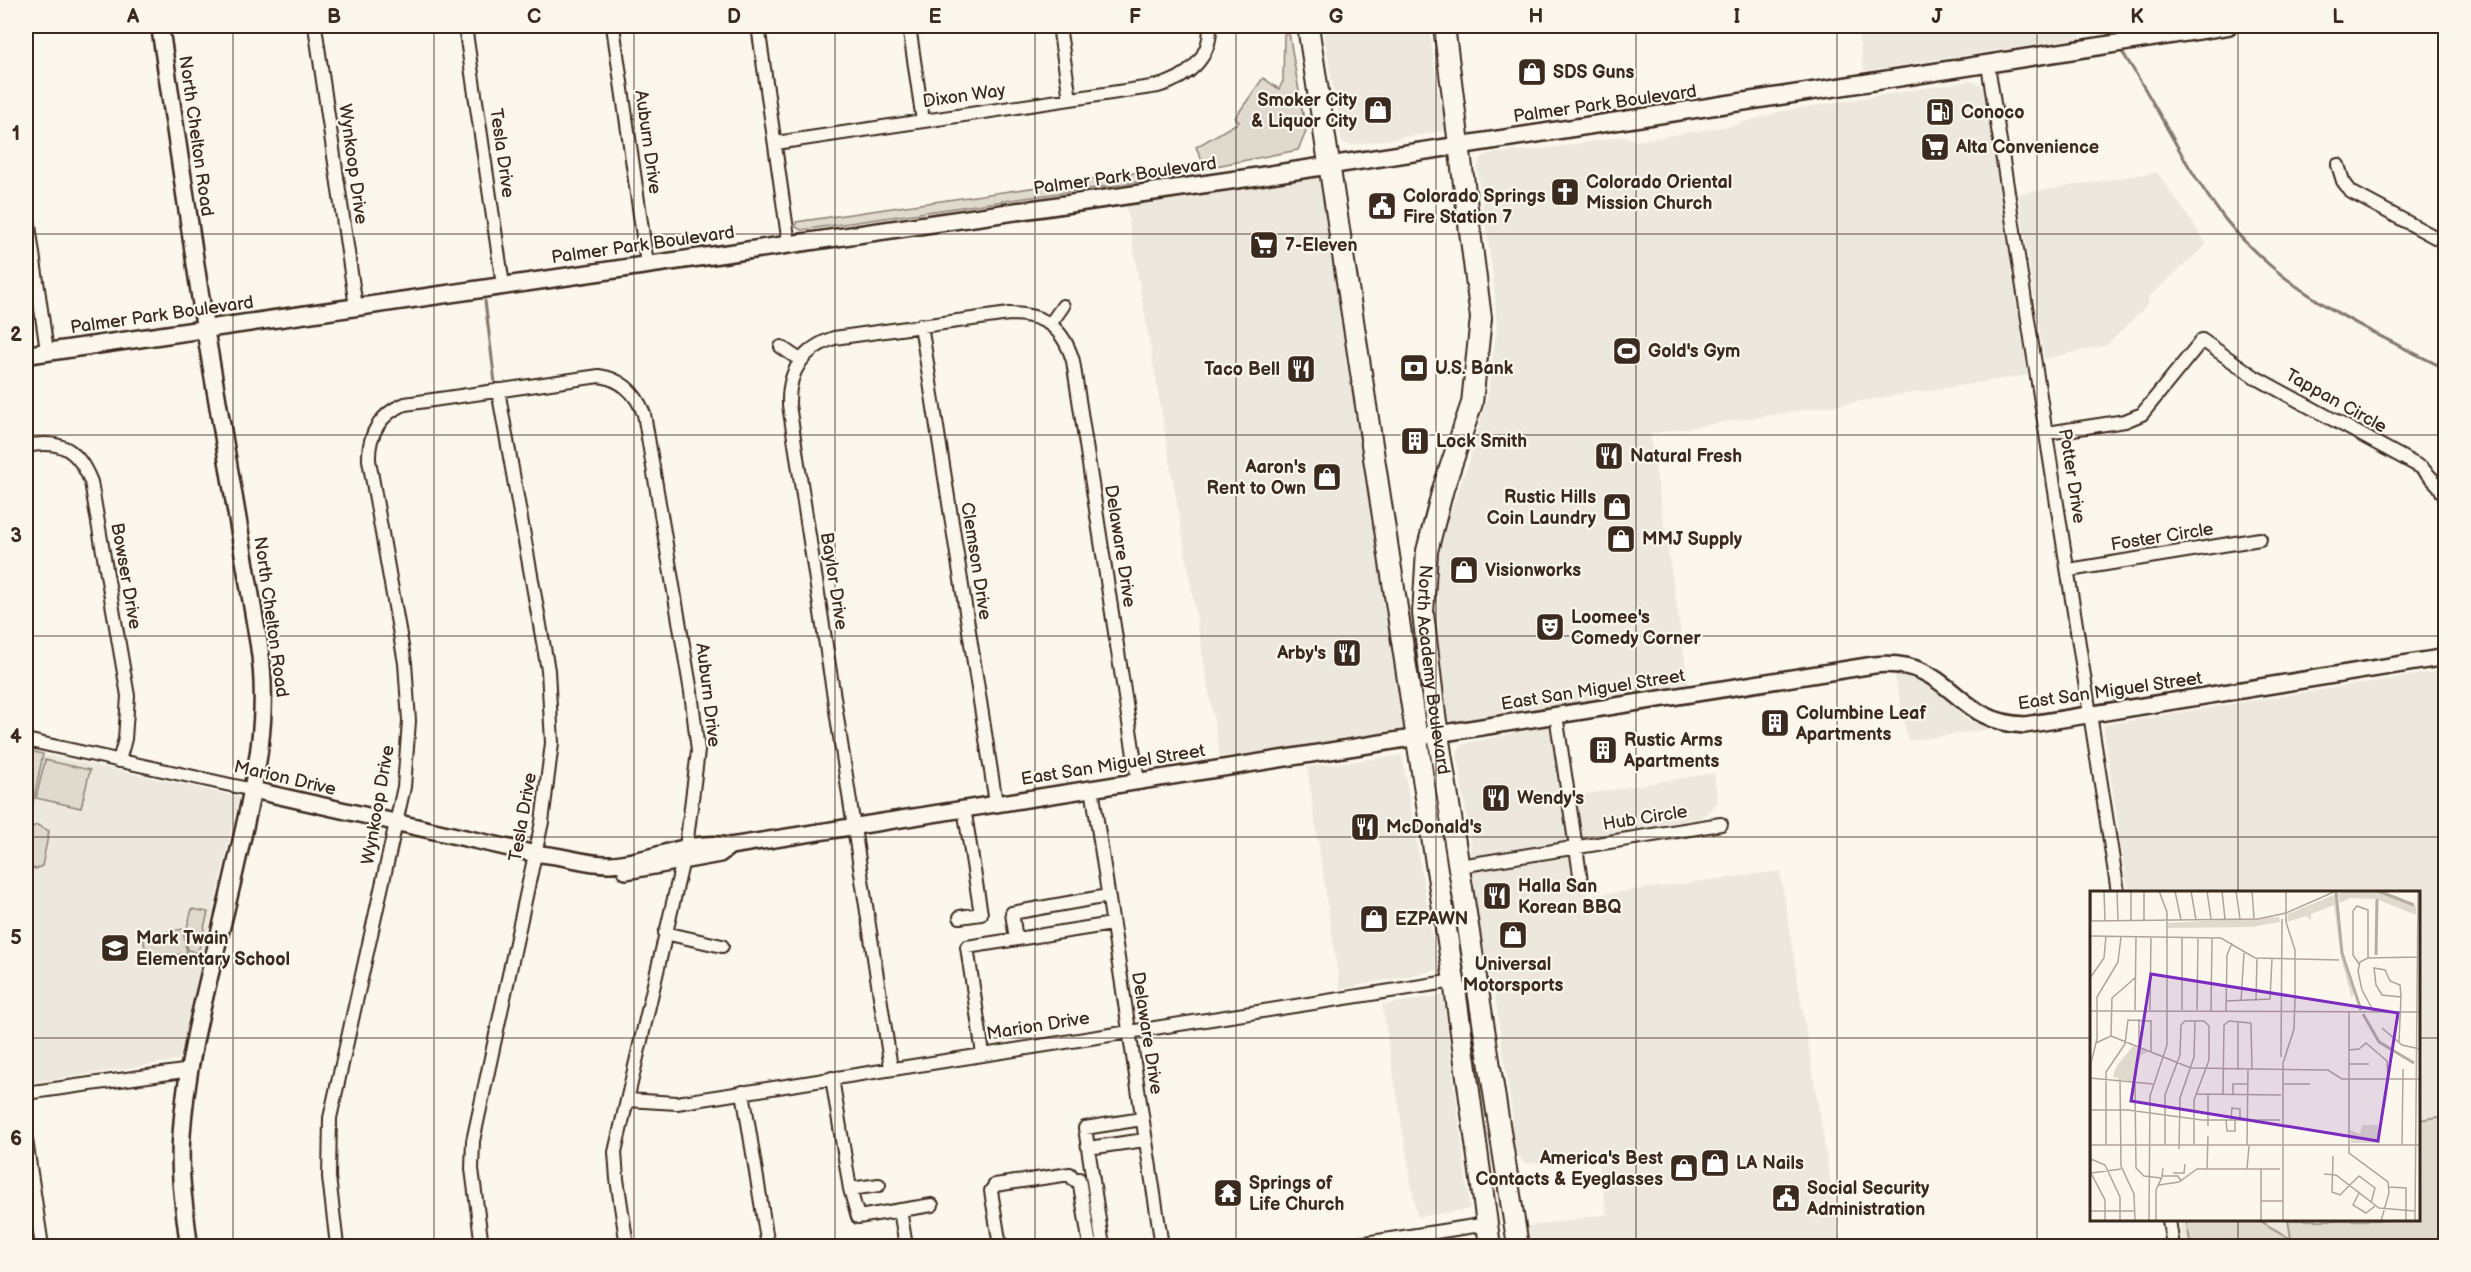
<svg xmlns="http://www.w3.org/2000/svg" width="2471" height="1272" font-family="'Balsamiq Sans',sans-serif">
	<rect width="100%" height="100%" fill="#fbf7ec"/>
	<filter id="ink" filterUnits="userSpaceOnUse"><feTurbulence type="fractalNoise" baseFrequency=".0167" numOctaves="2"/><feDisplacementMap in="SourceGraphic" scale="12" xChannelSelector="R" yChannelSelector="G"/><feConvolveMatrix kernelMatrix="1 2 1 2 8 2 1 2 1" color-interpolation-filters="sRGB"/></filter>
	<g filter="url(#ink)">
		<path fill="#ede8dd" d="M1323,26H1429L1440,105L1448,119V129L1445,131L1351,145L1342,142Z
			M1857,26H2073L2082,37L1864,71Z
			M1969,81L1980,84L1984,89L2028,375L1650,434L1689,685L1451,722L1447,719L1434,636L1435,569L1444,528L1469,462L1488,394L1497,327L1492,267L1477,169L1480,159L1488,154L1558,147L1624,136L1636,141L1735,125L1782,111Z
			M2157,172L2207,244L2148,298V304L2107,345L2044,359L2018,194Z
			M1324,173L1408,733L1220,757L1126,204Z
			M2445,670V1246H2184L2179,1220H2418V892H2128L2103,725Z
			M1894,672L1911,674L1933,685L1965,718L1990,729L1908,741Z
			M1549,726L1562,798L1714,773L1718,802L1701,818L1578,840L1587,896L1780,871L1841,1246H1527L1524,1227L1607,1214L1596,1153L1525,1164L1513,1149L1510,1131L1513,1119L1493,984L1483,962L1468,875L1471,846L1457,754L1462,745L1468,743Z
			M43,754L239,797L179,1060L26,1084V837Z
			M1402,755L1438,970L1340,989L1307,767Z
			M1443,995L1470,1209L1417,1217L1382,1005Z"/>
		<path fill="#dfd9ce" stroke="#8d8276" stroke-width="1.5" d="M1289,33L1306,132L1298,150L1175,174L1173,177L801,230L796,227V222L1203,163L1196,147L1239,122L1235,118L1263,78L1279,89L1283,81L1284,34Z
			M26,750L43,754L26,837Z
			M45,760L90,770L81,808L36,798Z
			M37,825L49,831L42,866L36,869L26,866V856L32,827Z
			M192,909L208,912L198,953L188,950L185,935Z
			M183,929L187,953L147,960L143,936Z
			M2445,1116V1246H2191L2186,1220H2259L2291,1239L2288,1220H2418L2419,1120Z"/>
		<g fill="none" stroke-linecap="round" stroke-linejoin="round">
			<path stroke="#85796d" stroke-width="3" d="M2103,26L2112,39
				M2120,49C2158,104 2183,167 2225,219C2284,293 2364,328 2446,369
				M485,301L495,383"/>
			<g stroke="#3b2a1e" stroke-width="16">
				<path id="minor" d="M315,26L356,307
					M465,26L503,285
					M613,26L647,264
					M758,26L789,244
					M909,26L923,121
					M1059,26L1070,99
					M1988,65L2118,892
					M776,143L1158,86C1188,78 1211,58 1210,26
					M2338,165L2343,181L2351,192L2446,243
					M26,205L47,351
					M1051,323L1063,306
					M921,325L996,803
					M781,347L800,360
					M2047,433L2125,421L2142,414L2202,340L2255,377L2422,468L2439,486L2446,499
					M26,446C61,439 78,449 91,482L128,696L125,739L119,761
					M2069,570L2260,539
					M1556,715L1581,881
					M26,740L253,790
					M1092,788L1162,1246
					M1460,866L1721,824
					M960,917L981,914L964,808
					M665,933L722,946
					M1016,939L1012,913L1108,896
					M983,1054L967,947L1112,924
					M891,1068L789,405C788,372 802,349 834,338L1009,314C1044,314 1063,327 1073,361L1138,781
					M832,1078L850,1189L879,1185
					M743,1092L768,1246
					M26,1093L191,1070
					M627,1100L677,1103L1454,981
					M26,1140L42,1246
					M1088,1148L1145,1140
					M850,1189L858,1217L932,1205
					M900,1210L906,1246
					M2169,1220L2173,1246
					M337,1246L329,1177L330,1118L404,787L409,721L405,663L369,460C368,434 381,413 405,404L599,376C622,379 636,393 644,414L691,692L698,751L686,847L615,1152L617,1179L627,1246
					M482,1246L472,1169L473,1141L542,822L552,743L548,670L498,390
					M1000,1246L991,1191L995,1185L1070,1174L1074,1180L1079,1179L1090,1246
					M1103,1246L1085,1128L1142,1119
					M1346,1246L1487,1224"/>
			</g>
			<g stroke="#3b2a1e" stroke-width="20">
				<path id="tertiary" d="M253,790L536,854C561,854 585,865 610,864C650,863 689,838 730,846L1874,665C1953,657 1952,723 2025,725L2446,657
					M626,871L720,854L730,846"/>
			</g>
			<g stroke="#3b2a1e" stroke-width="21">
				<path id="secondary" d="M160,26L205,328L259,645C271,723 253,789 236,865C216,956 186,1049 181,1142C179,1177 185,1212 189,1246
					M26,355L1261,176C1583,125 1906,78 2228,26"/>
			</g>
			<g stroke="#3b2a1e" stroke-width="24">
				<g id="trunk">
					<path d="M1308,26L1454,981L1490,1246"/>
					<path id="s1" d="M1444,26L1481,318L1472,403L1443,489L1427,551L1423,613L1435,715L1518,1246"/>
				</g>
			</g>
			<use href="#minor" stroke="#fbf7ec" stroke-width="12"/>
			<use href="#tertiary" stroke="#fbf7ec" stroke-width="15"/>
			<use href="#secondary" stroke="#fbf7ec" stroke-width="16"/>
			<use href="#trunk" stroke="#fbf7ec" stroke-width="20"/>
		</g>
	</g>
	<path fill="none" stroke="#3b2a1e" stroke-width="1.5" stroke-opacity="0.55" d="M233,26V1246M434,26V1246M634,26V1246M835,26V1246M1035,26V1246M1236,26V1246M1436,26V1246M1636,26V1246M1837,26V1246M2037,26V1246M2238,26V892M26,234H2446M26,435H2446M26,636H2446M26,837H2446M26,1038H2092M2418,1038H2446M2238,1220V1246"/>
	<defs>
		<g id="shop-square" transform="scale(1.5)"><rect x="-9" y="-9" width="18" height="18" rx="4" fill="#3b2a1e" stroke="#fbf7ec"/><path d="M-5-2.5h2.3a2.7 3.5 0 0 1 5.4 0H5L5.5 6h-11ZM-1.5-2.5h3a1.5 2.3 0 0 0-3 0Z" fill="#fff"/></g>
		<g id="fuel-square" transform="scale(1.5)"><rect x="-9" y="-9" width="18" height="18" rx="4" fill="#3b2a1e" stroke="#fbf7ec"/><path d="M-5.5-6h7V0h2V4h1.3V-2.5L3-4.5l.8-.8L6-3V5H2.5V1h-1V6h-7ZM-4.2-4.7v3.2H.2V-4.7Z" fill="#fff"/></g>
		<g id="supermarket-square" transform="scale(1.5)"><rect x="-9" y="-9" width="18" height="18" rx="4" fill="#3b2a1e" stroke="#fbf7ec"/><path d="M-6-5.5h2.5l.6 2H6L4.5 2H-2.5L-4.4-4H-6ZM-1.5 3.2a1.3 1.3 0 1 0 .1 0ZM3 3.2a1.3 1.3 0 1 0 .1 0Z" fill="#fff"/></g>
		<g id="church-square" transform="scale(1.5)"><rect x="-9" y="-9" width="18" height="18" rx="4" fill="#3b2a1e" stroke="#fbf7ec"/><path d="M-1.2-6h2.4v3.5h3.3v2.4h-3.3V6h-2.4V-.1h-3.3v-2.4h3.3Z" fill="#fff"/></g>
		<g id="civic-square" transform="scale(1.5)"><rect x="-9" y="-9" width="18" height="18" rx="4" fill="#3b2a1e" stroke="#fbf7ec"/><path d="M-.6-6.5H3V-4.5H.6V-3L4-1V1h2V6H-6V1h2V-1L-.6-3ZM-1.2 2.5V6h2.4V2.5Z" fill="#fff"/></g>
		<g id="stadium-square" transform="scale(1.5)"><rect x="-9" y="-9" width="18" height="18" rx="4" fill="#3b2a1e" stroke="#fbf7ec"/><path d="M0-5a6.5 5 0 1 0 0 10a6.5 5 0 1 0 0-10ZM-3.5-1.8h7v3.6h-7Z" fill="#fff"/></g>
		<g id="bank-square" transform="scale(1.5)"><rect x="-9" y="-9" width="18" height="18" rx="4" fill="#3b2a1e" stroke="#fbf7ec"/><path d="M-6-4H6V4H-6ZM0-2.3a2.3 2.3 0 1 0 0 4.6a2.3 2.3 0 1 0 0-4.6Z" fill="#fff"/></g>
		<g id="restaurant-square" transform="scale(1.5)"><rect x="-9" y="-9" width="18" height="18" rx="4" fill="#3b2a1e" stroke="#fbf7ec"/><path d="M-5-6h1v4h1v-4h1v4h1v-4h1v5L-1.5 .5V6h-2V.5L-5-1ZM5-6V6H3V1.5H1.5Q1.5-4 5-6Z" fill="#fff"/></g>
		<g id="building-square" transform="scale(1.5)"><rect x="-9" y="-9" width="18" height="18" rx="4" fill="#3b2a1e" stroke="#fbf7ec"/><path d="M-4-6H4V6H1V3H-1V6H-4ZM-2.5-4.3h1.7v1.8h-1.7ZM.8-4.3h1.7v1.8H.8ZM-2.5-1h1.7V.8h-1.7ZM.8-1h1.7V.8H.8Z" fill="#fff"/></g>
		<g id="theatre-square" transform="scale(1.5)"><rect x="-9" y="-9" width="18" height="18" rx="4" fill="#3b2a1e" stroke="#fbf7ec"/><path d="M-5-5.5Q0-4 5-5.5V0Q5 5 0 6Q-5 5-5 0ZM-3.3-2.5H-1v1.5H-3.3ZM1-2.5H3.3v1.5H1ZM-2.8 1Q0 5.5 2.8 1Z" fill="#fff"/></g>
		<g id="school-square" transform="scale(1.5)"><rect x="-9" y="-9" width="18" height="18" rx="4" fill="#3b2a1e" stroke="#fbf7ec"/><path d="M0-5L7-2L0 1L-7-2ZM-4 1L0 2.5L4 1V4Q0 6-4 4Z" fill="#fff"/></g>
		<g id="temple-square" transform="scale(1.5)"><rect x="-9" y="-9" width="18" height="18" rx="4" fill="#3b2a1e" stroke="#fbf7ec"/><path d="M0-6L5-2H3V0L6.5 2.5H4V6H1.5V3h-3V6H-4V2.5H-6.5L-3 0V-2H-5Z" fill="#fff"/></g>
	</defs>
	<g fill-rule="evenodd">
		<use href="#shop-square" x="1532" y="72"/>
		<use href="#shop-square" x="1378" y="110"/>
		<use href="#fuel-square" x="1940" y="112"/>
		<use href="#supermarket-square" x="1935" y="147"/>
		<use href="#church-square" x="1565" y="192"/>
		<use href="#civic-square" x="1382" y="206"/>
		<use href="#supermarket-square" x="1264" y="245"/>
		<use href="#stadium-square" x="1627" y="351"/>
		<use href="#bank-square" x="1414" y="368"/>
		<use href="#restaurant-square" x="1301" y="369"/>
		<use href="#building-square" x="1415" y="441"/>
		<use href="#restaurant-square" x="1609" y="456"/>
		<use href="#shop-square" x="1327" y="477"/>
		<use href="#shop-square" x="1617" y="507"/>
		<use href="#shop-square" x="1621" y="539"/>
		<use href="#shop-square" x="1464" y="570"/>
		<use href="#theatre-square" x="1550" y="627"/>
		<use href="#restaurant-square" x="1347" y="653"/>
		<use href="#building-square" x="1775" y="723"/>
		<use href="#building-square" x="1603" y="750"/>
		<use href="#restaurant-square" x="1496" y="798"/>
		<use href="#restaurant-square" x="1365" y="827"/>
		<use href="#restaurant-square" x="1497" y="896"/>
		<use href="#shop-square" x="1374" y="919"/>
		<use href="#shop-square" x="1513" y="935"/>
		<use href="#school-square" x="115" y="948"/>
		<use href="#shop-square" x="1715" y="1163"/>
		<use href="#shop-square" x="1684" y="1168"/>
		<use href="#temple-square" x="1228" y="1193"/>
		<use href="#civic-square" x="1786" y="1198"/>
	</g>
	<g text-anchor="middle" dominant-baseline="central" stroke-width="4.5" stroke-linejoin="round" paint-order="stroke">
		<g font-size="18" font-weight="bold" fill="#3b2a1e" stroke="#fbf7ec" text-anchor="start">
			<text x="1553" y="72">SDS Guns</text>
			<text x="1357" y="100" text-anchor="end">Smoker City<tspan x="1357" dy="21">&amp; Liquor City</tspan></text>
			<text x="1961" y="112">Conoco</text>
			<text x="1956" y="147">Alta Convenience</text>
			<text x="1586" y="182">Colorado Oriental<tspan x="1586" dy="21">Mission Church</tspan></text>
			<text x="1403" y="196">Colorado Springs<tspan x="1403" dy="21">Fire Station 7</tspan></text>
			<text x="1285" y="245">7-Eleven</text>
			<text x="1648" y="351">Gold's Gym</text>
			<text x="1435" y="368">U.S. Bank</text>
			<text x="1280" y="369" text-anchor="end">Taco Bell</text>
			<text x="1436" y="441">Lock Smith</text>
			<text x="1630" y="456">Natural Fresh</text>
			<text x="1306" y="467" text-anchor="end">Aaron's<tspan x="1306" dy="21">Rent to Own</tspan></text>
			<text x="1596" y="497" text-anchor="end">Rustic Hills<tspan x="1596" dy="21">Coin Laundry</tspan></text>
			<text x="1642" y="539">MMJ Supply</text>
			<text x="1485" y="570">Visionworks</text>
			<text x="1571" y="617">Loomee's<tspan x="1571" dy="21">Comedy Corner</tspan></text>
			<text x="1326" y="653" text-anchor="end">Arby's</text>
			<text x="1796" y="713">Columbine Leaf<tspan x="1796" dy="21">Apartments</tspan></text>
			<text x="1624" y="740">Rustic Arms<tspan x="1624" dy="21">Apartments</tspan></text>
			<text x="1517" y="798">Wendy's</text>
			<text x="1386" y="827">McDonald's</text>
			<text x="1518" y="886">Halla San<tspan x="1518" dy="21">Korean BBQ</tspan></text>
			<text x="1395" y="919">EZPAWN</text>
			<text x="136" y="938">Mark Twain<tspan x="136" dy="21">Elementary School</tspan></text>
			<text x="1513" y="964" text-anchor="middle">Universal<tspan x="1513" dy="21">Motorsports</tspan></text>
			<text x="1663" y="1158" text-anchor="end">America's Best<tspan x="1663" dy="21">Contacts &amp; Eyeglasses</tspan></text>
			<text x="1736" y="1163">LA Nails</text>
			<text x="1249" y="1183">Springs of<tspan x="1249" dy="21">Life Church</tspan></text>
			<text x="1807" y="1188">Social Security<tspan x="1807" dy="21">Administration</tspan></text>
		</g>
		<g font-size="18" fill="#3b2a1e" stroke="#fbf7ec">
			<text transform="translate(964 96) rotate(-8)">Dixon Way</text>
			<text transform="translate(1605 104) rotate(-8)">Palmer Park Boulevard</text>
			<text transform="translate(196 136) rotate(82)">North Chelton Road</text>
			<text transform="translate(648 142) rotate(82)">Auburn Drive</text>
			<text transform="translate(502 153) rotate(82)">Tesla Drive</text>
			<text transform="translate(353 164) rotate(82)">Wynkoop Drive</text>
			<text transform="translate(1125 176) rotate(-8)">Palmer Park Boulevard</text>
			<text transform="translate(643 245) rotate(-8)">Palmer Park Boulevard</text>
			<text transform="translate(162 315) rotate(-8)">Palmer Park Boulevard</text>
			<text transform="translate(2336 401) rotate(29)">Tappan Circle</text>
			<text transform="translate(2072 476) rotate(81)">Potter Drive</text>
			<text transform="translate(2162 537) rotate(-9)">Foster Circle</text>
			<text transform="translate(1120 546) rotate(81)">Delaware Drive</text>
			<text transform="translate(976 561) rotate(81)">Clemson Drive</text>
			<text transform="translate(126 576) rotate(80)">Bowser Drive</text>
			<text transform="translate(834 581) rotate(81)">Baylor Drive</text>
			<text transform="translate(271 617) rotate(82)">North Chelton Road</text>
			<text stroke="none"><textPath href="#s1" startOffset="654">North Academy Boulevard</textPath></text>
			<text transform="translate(1593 690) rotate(-9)">East San Miguel Street</text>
			<text transform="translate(2110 691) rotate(-8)">East San Miguel Street</text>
			<text transform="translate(708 695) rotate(83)">Auburn Drive</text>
			<text transform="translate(1113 765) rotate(-9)">East San Miguel Street</text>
			<text transform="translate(285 778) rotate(13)">Marion Drive</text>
			<text transform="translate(378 805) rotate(-80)">Wynkoop Drive</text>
			<text transform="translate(523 817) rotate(-80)">Tesla Drive</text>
			<text transform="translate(1645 818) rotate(-9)">Hub Circle</text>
			<text transform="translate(1038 1026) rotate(-9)">Marion Drive</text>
			<text transform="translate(1147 1033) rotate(81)">Delaware Drive</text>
		</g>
	</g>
	<g transform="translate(2090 891)">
		<rect width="330" height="330" fill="#fbf7ec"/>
		<path d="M258,0H287L309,6L326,15V24L286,8L260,7L250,12L248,3ZM246,3L249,18L251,63L265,106L263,102L262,108L251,67L244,14L221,23V29L216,25L197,31L198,23ZM189,26L190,31L162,36L78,37V32ZM43,155L58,161L51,164L44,184L48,187H43L42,191L23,186L26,176ZM272,234H288L290,252H261L260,239L270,243Z" fill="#dfd9ce"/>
		<path fill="none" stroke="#b6aea2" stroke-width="3" d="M288,0L324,14M246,1L252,62L271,119M286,64L287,8M273,123L289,151L324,172"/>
		<path fill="none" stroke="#aea59a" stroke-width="1.5" d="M1,0V30M14,0L15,29M27,0L28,29M41,0V29M54,0V29M85,0L91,29M101,0L106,29M117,0L121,28M132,0L135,28M146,0L150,28M162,0L164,27M0,30L168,28L196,22L246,0M0,45L131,47L165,67L249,69M269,73L263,64V20L267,15L278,19V67M0,87L14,67L16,45M136,110L180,108L182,68M151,110L154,62M166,110L167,67M45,119L46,46M60,119L61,46M92,119V46M107,119L108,46M0,120L330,121M121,120L122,47M136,120L137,64L142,52M259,121V262L298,291L299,302L291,330M284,121L272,99L268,80L270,71L278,67L328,66M161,132L162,179M292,137L312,154L330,158M21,145L101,177M309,151L311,106L292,104L286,94L284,77L295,79L300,90L310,94L311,106M6,152L21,145L22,107L46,86M49,156V128M259,159L269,158L276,152L297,170L298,188M191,166L192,28M259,173H279M101,177L238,179L252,188H330M148,179V130M0,187L63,193M30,188L31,275L44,303L45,330M45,193L46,277L54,285L71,287M194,193H220M106,203L191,204M118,204V235M133,204L134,134L139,130L161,132M143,204V193H158M1,219H38L112,229H190M136,229L137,240H145V229M141,229L142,217L150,218V229M0,254H330M16,254V181L35,153L38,129L61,130V161M75,254V204L90,164L91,134L95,130H114L119,135V169L104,209V253M157,254L158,179M312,254L313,178M89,258L90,207L104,166L105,130M243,265L242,301L250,304L269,285L285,297L281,312M1,268L15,274L30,306V330M73,277L72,285H88L91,290M117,278L118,245M157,278L159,255M1,282L31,278M83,282H94L95,273M234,283L246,284L289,317L325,320M69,294L89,291L107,278H190M299,296L316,297V330M269,302L263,314L276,322L285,315M171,310H193M0,320H44M15,330V309L1,282V172L7,148V106L28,71L31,46M59,330L60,205L77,154V21L69,0M66,330V299L72,286M171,330V278M193,330V172L204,138L205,107V59L196,31V0M325,330L328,0"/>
		<path fill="#7b2cbf" fill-opacity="0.15" stroke="#7b2cbf" stroke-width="3" d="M61,83L308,122L288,250L41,210Z"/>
		<rect width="330" height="330" fill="none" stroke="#3b2a1e" stroke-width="3"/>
	</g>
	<rect width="2471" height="1272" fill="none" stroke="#fbf7ec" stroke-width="66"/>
	<rect x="33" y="33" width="2405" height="1206" fill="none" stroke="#3b2a1e" stroke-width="2"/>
	<g font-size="20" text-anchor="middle" font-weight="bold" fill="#3b2a1e">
		<text x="133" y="23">A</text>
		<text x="334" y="23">B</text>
		<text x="534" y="23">C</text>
		<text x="734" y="23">D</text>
		<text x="935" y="23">E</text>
		<text x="1135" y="23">F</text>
		<text x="1336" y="23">G</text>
		<text x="1536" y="23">H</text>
		<text x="1737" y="23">I</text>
		<text x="1937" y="23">J</text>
		<text x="2137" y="23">K</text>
		<text x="2338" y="23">L</text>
		<text x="16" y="140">1</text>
		<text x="16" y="341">2</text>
		<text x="16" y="542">3</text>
		<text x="16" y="743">4</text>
		<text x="16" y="944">5</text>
		<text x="16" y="1145">6</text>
	</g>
</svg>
